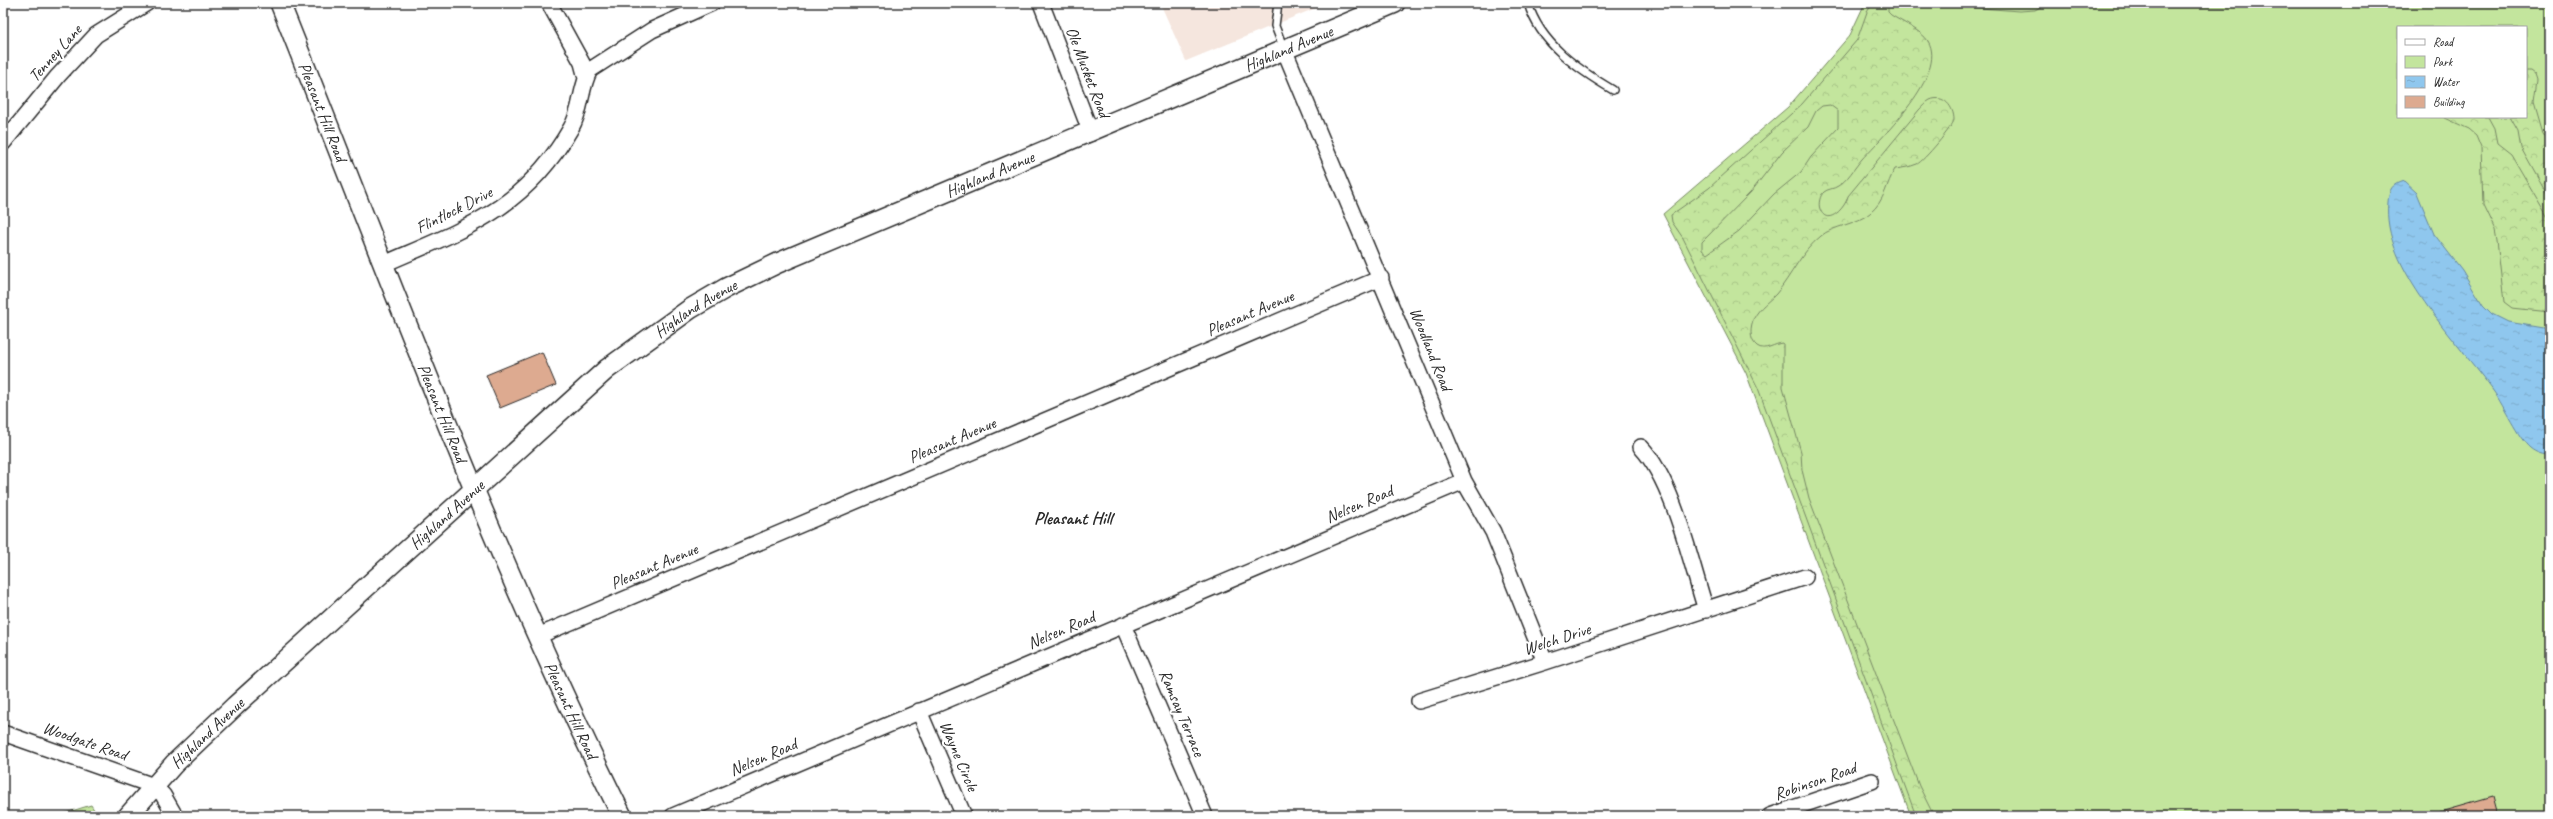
<svg xmlns="http://www.w3.org/2000/svg" width="2553" height="819" font-family="Caveat,sans-serif">
	<defs>
		<pattern id="forest-crowns" width="20" height="18" patternUnits="userSpaceOnUse"><rect width="20" height="18" fill="#c3e59d"/><path d="M2 6a3 3 0 1 1 6 0M12 15a3 3 0 1 1 6 0" fill="none" stroke="#a8c587"/></pattern>
		<pattern id="water-ripples" width="26" height="14" patternUnits="userSpaceOnUse"><rect width="26" height="14" fill="#8fc7ee"/><path d="M2 4q2-2 4 0t4 0M15 11q2-2 4 0t4 0" fill="none" stroke="#7cabcc"/></pattern>
	</defs>
	<rect width="100%" height="100%" fill="#fff"/>
	<filter id="ink" filterUnits="userSpaceOnUse"><feTurbulence type="fractalNoise" baseFrequency=".025" numOctaves="2"/><feDisplacementMap in="SourceGraphic" scale="8" xChannelSelector="R" yChannelSelector="G"/><feConvolveMatrix kernelMatrix="1 2 1 2 8 2 1 2 1" color-interpolation-filters="sRGB"/></filter>
	<g filter="url(#ink)">
		<path fill="#f5e6de" d="M1160,3H1328L1186,61Z"/>
		<path fill="#c3e59d" stroke="#778864" fill-rule="evenodd" d="M1865,3H2550V816H1911L1746,373L1663,214L1788,107L1850,35ZM2398,27H2526V117H2398Z"/>
		<path fill="url(#forest-crowns)" stroke="#778864" fill-rule="evenodd" d="M1873,3H2041L2044,5L2035,10L2019,11L1915,3L1888,6V12L1891,15C1900,21 1922,31 1928,41C1948,74 1883,136 1862,159C1855,167 1847,181 1838,186C1834,189 1827,189 1824,192C1820,195 1818,204 1820,209C1827,228 1846,207 1848,196L1919,110C1922,107 1926,102 1930,100C1944,94 1954,107 1954,120C1954,125 1923,162 1917,164C1910,167 1902,168 1895,169C1886,184 1885,201 1870,213C1858,224 1832,226 1821,236C1801,252 1792,275 1776,294C1768,302 1760,307 1754,318C1750,326 1749,340 1757,346C1765,352 1775,343 1783,343V387L1801,452L1802,470L1809,498L1919,786L1934,816H1916L1758,388L1683,238L1672,222L1671,215L1709,188L1802,104L1857,40L1867,12ZM1830,105L1838,111V128L1811,157L1801,172L1774,194L1739,231L1707,254L1702,250V242L1751,192L1782,152L1808,127L1816,111L1822,106Z
			M2526,71H2531L2535,74L2537,80L2534,102L2543,133L2550,142V200L2521,148L2518,131L2510,117H2526Z
			M2443,117H2488L2494,128L2497,143L2511,154L2550,221V312L2512,308L2504,302L2497,241L2495,230L2483,205L2481,147L2476,135L2469,129Z
			M91,805L98,816H56Z"/>
		<path fill="url(#water-ripples)" stroke="#6789a0" d="M2404,181L2417,193L2434,234L2462,270L2483,305L2492,314L2508,322L2550,329V455C2543,455 2536,453 2530,448C2518,438 2504,406 2494,392C2458,341 2381,268 2388,202C2389,189 2392,184 2404,181Z"/>
		<path fill="#ddaa90" stroke="#2b2b2b" d="M542,352L556,385L500,408L486,375Z
			M2492,797L2497,816H2441L2440,812Z"/>
		<g fill="none" stroke-linecap="round" stroke-linejoin="round">
			<g stroke="#2b2b2b" stroke-width="10">
				<path id="service" d="M1278,3L1275,26L1284,49
					M1528,3C1540,44 1579,70 1613,90"/>
			</g>
			<g stroke="#2b2b2b" stroke-width="18">
				<path id="minor" d="M549,3L582,63L586,78
					M1041,3L1091,133
					M1284,49L1464,481L1493,532L1545,662
					M3,143L58,76L96,35L147,3
					M384,264C466,228 524,210 571,128C582,110 580,87 590,70L652,30L712,3
					M1641,447C1674,482 1691,564 1706,610
					M1123,625L1205,816
					M538,636L1381,278
					M1419,701L1545,662L1805,577
					M919,711L964,816
					M3,733L154,786L163,795L175,816
					M673,816L1464,481
					M1770,816L1872,781"/>
			</g>
			<g stroke="#2b2b2b" stroke-width="22">
				<g id="tertiary">
					<path id="s1" d="M280,3C389,276 491,553 622,816"/>
					<path id="s2" d="M128,816L174,764L235,706L607,369L690,309L726,288L778,263L1395,3"/>
				</g>
			</g>
			<use href="#service" stroke="#fff" stroke-width="7"/>
			<use href="#minor" stroke="#fff" stroke-width="15"/>
			<use href="#tertiary" stroke="#fff" stroke-width="19"/>
		</g>
	</g>
	<g text-anchor="middle" dominant-baseline="central" stroke-width="4" stroke-linejoin="round" paint-order="stroke">
		<g font-size="17" fill="#2b2b2b" stroke="#fff">
			<text stroke="none"><textPath href="#s2" startOffset="1411">Highland Avenue</textPath></text>
			<text transform="translate(55 53) rotate(-48)">Tenney Lane</text>
			<text transform="translate(1088 72) rotate(69)">Ole Musket Road</text>
			<text stroke="none"><textPath href="#s1" startOffset="117">Pleasant Hill Road</textPath></text>
			<text stroke="none"><textPath href="#s2" startOffset="1087">Highland Avenue</textPath></text>
			<text transform="translate(454 210) rotate(-27)">Flintlock Drive</text>
			<text stroke="none"><textPath href="#s2" startOffset="763">Highland Avenue</textPath></text>
			<text transform="translate(1250 313) rotate(-23)">Pleasant Avenue</text>
			<text transform="translate(1431 349) rotate(68)">Woodland Road</text>
			<text stroke="none"><textPath href="#s1" startOffset="441">Pleasant Hill Road</textPath></text>
			<text transform="translate(952 440) rotate(-23)">Pleasant Avenue</text>
			<text transform="translate(1359 504) rotate(-23)">Nelsen Road</text>
			<text stroke="none"><textPath href="#s2" startOffset="439">Highland Avenue</textPath></text>
			<text transform="translate(654 566) rotate(-23)">Pleasant Avenue</text>
			<text transform="translate(1061 630) rotate(-23)">Nelsen Road</text>
			<text transform="translate(1557 639) rotate(-18)">Welch Drive</text>
			<text stroke="none"><textPath href="#s1" startOffset="765">Pleasant Hill Road</textPath></text>
			<text transform="translate(1182 713) rotate(67)">Ramsay Terrace</text>
			<text stroke="none"><textPath href="#s2" startOffset="115">Highland Avenue</textPath></text>
			<text transform="translate(85 741) rotate(19)">Woodgate Road</text>
			<text transform="translate(959 756) rotate(67)">Wayne Circle</text>
			<text transform="translate(763 757) rotate(-23)">Nelsen Road</text>
			<text transform="translate(1815 781) rotate(-19)">Robinson Road</text>
		</g>
		<g font-size="18" font-weight="bold" fill="#2b2b2b" stroke="#fff">
			<text x="1073" y="518">Pleasant Hill</text>
		</g>
	</g>
	<rect width="2553" height="819" fill="none" stroke="#fff" stroke-width="16"/>
	<rect x="8" y="8" width="2537" height="803" fill="none" stroke="#2b2b2b" stroke-width="1.5" filter="url(#ink)"/>
	<rect x="2397" y="26" width="130" height="92" fill="#ffffff" stroke="#aaaaaa"/>
	<rect x="2405" y="39" width="20" height="6" fill="#ffffff" stroke="#aaaaaa"/>
	<text x="2433" y="46" font-size="12" fill="#2b2b2b">Road</text>
	<rect x="2405" y="56" width="20" height="12" fill="#c3e59d" stroke="#aaaaaa"/>
	<text x="2433" y="66" font-size="12" fill="#2b2b2b">Park</text>
	<rect x="2405" y="76" width="20" height="12" fill="url(#water-ripples)" stroke="#aaaaaa"/>
	<text x="2433" y="86" font-size="12" fill="#2b2b2b">Water</text>
	<rect x="2405" y="96" width="20" height="12" fill="#ddaa90" stroke="#aaaaaa"/>
	<text x="2433" y="106" font-size="12" fill="#2b2b2b">Building</text>
</svg>
